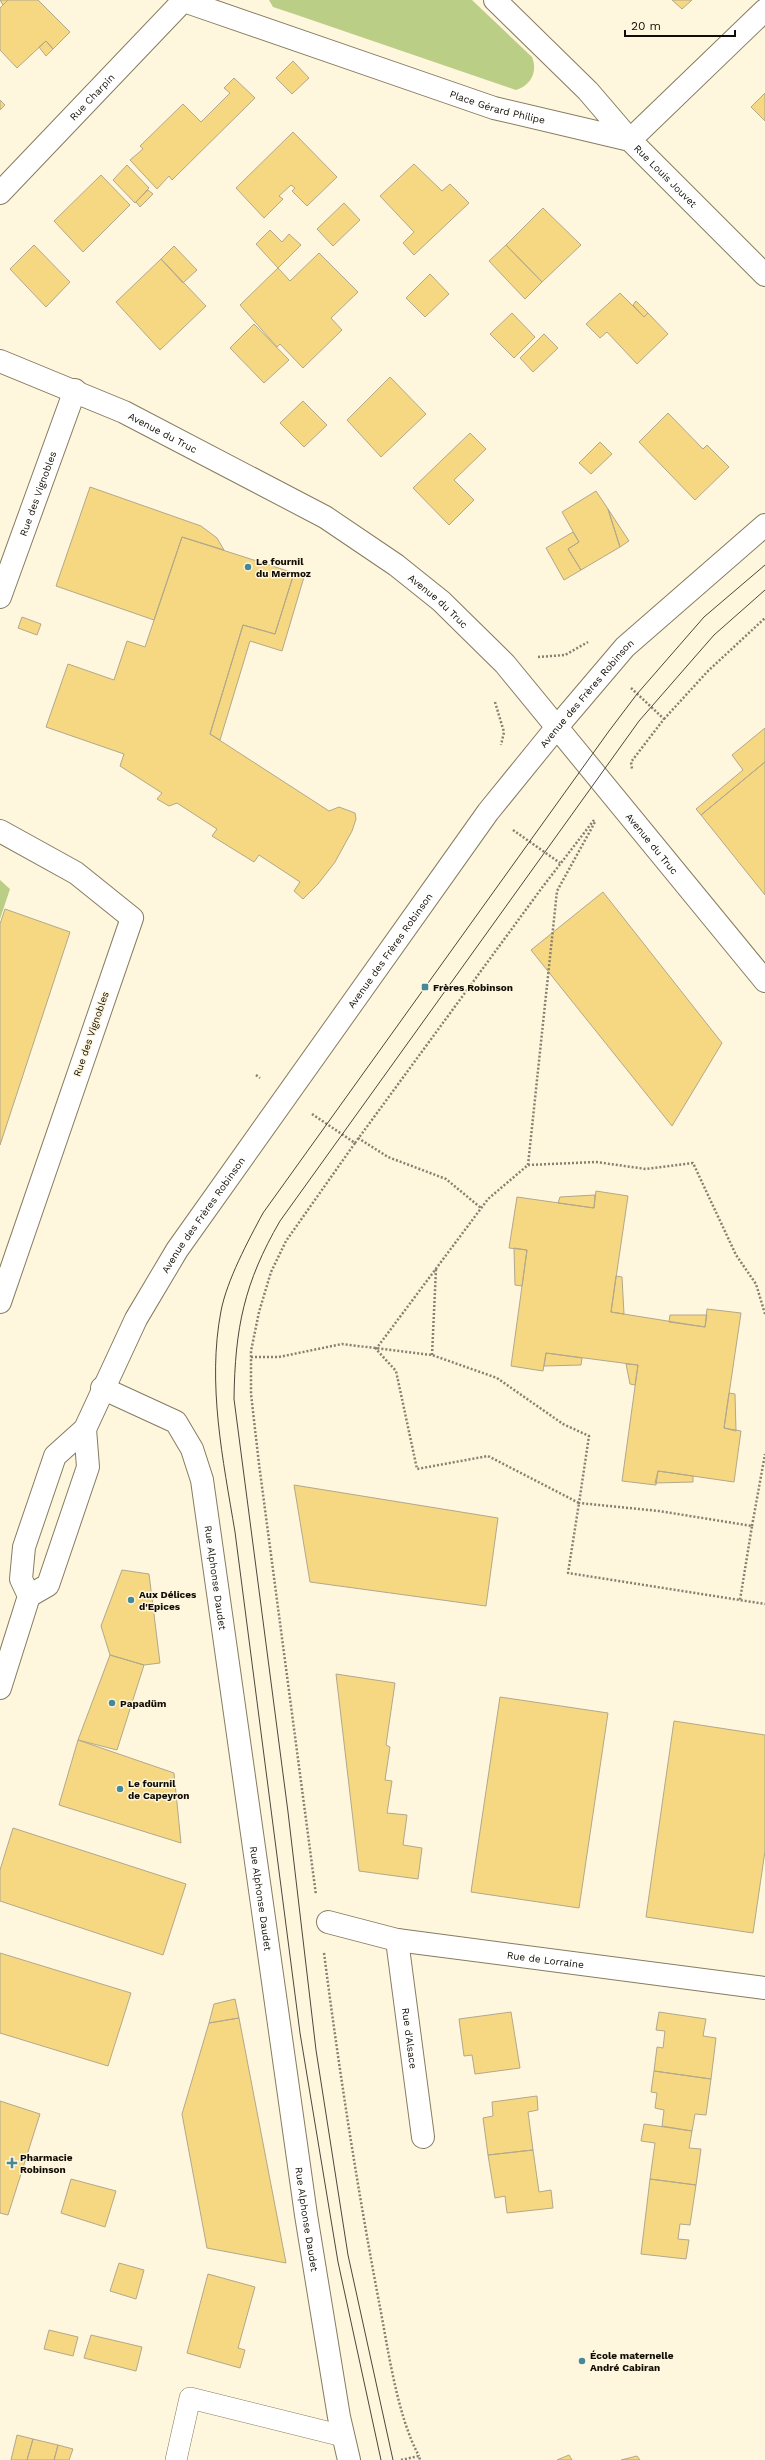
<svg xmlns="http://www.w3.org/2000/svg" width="765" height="2460" font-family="'Work Sans',sans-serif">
	<rect width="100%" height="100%" fill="#fff6de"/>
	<path fill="#bbce86" d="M269,0H472L532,57C538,72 531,85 516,90L297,15L273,7Z
		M0,880L10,889L0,919Z"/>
	<path fill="#f6d882" stroke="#b2a88b" d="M0,0H8L3,5Z
		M8,0H38L70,32L53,49L46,41L17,68L0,50V8Z
		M672,0H692L682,9Z
		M46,41L53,49L46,56L39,47Z
		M293,61L309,78L292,94L276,78Z
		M234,78L255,98L172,180L169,176L157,189L130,160L143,149L140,146L183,104L201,122L230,93L224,88Z
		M765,93V121L751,107Z
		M0,100L5,105L0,110Z
		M293,132L337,177L307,206L292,191L295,188L291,185L279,196L283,199L264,218L236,188Z
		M414,164L442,191L450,184L469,203L414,255L403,243L414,232L380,196Z
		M127,165L149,188L135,203L113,180Z
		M101,175L130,205L83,252L54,221Z
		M148,190L153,194L140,207L136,202Z
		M344,203L360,220L333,246L317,229Z
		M543,208L581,245L542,282L506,245Z
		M270,230L282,242L289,234L301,245L278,268L256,244Z
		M34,245L70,282L46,307L10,269Z
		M506,245L542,282L525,299L489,261Z
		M174,246L197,270L183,283L161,259Z
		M319,253L358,292L331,318L342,330L303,368L280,344L277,347L240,305L278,268L290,281Z
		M161,259L206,306L160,350L116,302Z
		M430,274L449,294L425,317L406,298Z
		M620,293L644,317L648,313L668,334L637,364L607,332L600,338L586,324Z
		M636,301L648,313L644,317L633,305Z
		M512,313L535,337L514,358L490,334Z
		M254,324L289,360L264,383L230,348Z
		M544,334L558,348L533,372L520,358Z
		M390,377L426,414L381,457L347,420Z
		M303,401L327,425L304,447L280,423Z
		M668,413L703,449L707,445L729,467L695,500L639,442Z
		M470,433L486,449L454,480L474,500L449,525L413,488Z
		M600,442L612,454L591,474L579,463Z
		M90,487L201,526L217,538L224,550L182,537L154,620L56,586Z
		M596,491L608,509L620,547L581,570L568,549L579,542L562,512Z
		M608,509L629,541L620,547Z
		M573,532L579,542L568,549L581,570L564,580L546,548Z
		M182,537L294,573L275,634L243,625L210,734L329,811L339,807L355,813L356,819L352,831L335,862L318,884L303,899L294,891L300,882L259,855L254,862L212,836L217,829L177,803L169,806L157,799L162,793L120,766L124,754L46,727L68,664L114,680L127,641L145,647Z
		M294,573L304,577L282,651L250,641L220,740L210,734L243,625L275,634Z
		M22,617L41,624L37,635L18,628Z
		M765,728V762L701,815L696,809L743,770L732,755Z
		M765,762V895L701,815Z
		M603,892L722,1043L672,1126L531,950Z
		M5,909L70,932L0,1145V924Z
		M596,1191L628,1196L611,1312L705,1327L707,1309L741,1313L724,1428L741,1431L734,1482L658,1471L656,1485L622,1481L638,1365L546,1353L543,1371L511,1366L527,1250L509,1248L517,1197L594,1208Z
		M595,1195L594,1208L558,1203L560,1197Z
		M514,1248L527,1250L522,1286L515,1285Z
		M616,1276L622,1277L624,1314L611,1312Z
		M670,1315H707L705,1327L669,1322Z
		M546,1353L582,1358L581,1365L544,1366Z
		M626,1364L638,1365L635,1385L630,1384Z
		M729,1393L735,1394L736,1431L724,1428Z
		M658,1471L693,1476V1482L655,1483Z
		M294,1485L498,1518L486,1606L310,1582Z
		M122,1570L149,1574L160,1663L144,1665L110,1655L101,1626Z
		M110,1655L144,1665L117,1750L78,1740Z
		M336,1674L395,1683L386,1745L390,1747L385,1780L392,1781L387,1813L407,1815L403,1845L422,1848L418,1879L359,1871Z
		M500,1697L608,1713L579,1908L471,1892Z
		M674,1721L765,1735V1851L753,1933L646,1917Z
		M78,1740L174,1773L181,1843L59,1805Z
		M13,1828L186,1884L163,1955L0,1901V1870Z
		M0,1953L131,1993L108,2066L0,2033Z
		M235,1999L239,2018L209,2023L214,2004Z
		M511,2012L520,2068L475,2074L472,2055L464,2056L459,2019Z
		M659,2012L706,2019L703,2036L716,2038L711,2079L654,2071L657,2047L663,2048L665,2031L656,2030Z
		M239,2018L286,2263L207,2248L182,2114L209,2023Z
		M654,2071L711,2079L706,2115L695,2114L692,2131L662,2126L664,2110L655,2108L657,2093L651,2092Z
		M537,2096L538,2110L528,2112L533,2150L488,2155L483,2118L493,2116L492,2102Z
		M0,2101L40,2114L8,2215L0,2213Z
		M644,2124L692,2131L689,2148L701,2149L696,2185L650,2179L655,2143L641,2141Z
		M533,2150L539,2192L551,2190L553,2208L507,2213L505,2196L495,2198L488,2155Z
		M71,2179L116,2191L105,2227L61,2213Z
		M650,2179L696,2185L690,2225L680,2224L678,2239L689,2240L686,2259L641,2254Z
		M119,2263L144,2270L136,2299L110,2291Z
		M208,2274L255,2287L238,2348L245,2350L240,2368L187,2353Z
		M49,2330L78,2337L73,2356L44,2349Z
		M91,2335L142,2347L136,2371L84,2358Z
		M17,2435L33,2439L27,2460H11Z
		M33,2439L58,2445L54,2460H27Z
		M58,2445L73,2449L69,2460H54Z
		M569,2455L572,2460H557Z
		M637,2456L640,2460H621Z"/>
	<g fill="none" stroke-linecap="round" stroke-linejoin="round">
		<g stroke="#867c60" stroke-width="22">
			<path id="lane" d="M176,2460L190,2398L343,2436"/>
		</g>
		<g stroke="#867c60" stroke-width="24">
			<g id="street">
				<path id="s1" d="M184,1L494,108L630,140L588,91L495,0"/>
				<path id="s2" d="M765,10L630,140L765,275"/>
				<path id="s3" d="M0,193L184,0"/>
				<path id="s4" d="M0,597L75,390"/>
				<path d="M0,831L76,873L132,918L0,1302"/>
				<path id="s5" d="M102,1388L176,1422L192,1449L202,1480L306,2215L339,2417L349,2460"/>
				<path id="s6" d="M328,1922L397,1940L765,1988"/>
				<path id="s7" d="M397,1940L423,2137"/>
			</g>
		</g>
		<g stroke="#867c60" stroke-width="24">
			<g id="secondary">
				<path id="s8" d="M0,361L124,412L325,517L396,565L441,601L505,664L765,981"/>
				<path d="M29,1596L48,1585L88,1467L85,1429"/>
				<path id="s9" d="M0,1688L29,1596L21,1579L24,1547L55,1456L85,1429L136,1319L177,1250L488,812L557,727L625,647L765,525"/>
			</g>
		</g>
		<path stroke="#868070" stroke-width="2.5" stroke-dasharray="2 2" stroke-linecap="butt" d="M538,657L565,655L588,642
			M631,688L664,719L631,762L632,769
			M495,702L504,732L501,745
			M664,719L708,671L765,618
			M513,830L560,863
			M256,1075L260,1078
			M312,1114L355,1143L286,1241L271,1272L259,1312L251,1351V1394L259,1464L316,1895
			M358,1138L388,1157L446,1179L481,1208
			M355,1143L541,889L594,820
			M528,1165L557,891L595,822
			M765,1314L756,1284L736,1255L693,1163L646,1169L596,1162L528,1165L488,1199L376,1349L396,1371L417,1469L488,1456L579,1503L568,1573L765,1604
			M432,1355L436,1269
			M251,1357H279L342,1344L432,1355L497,1378L563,1424L589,1436L579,1503L659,1511L752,1526L740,1600
			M752,1526L765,1454
			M324,1953C339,2070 357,2186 379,2302C388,2348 397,2416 419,2456
			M401,2460L419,2456L420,2460"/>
		<use href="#lane" stroke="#fff" stroke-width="21"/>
		<use href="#street" stroke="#fff" stroke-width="22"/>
		<use href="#secondary" stroke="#fff" stroke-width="22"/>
		<path stroke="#4c483b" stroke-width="1" d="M381,2460L338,2262L300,2033L235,1532C223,1460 207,1384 221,1311C227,1280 248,1241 263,1213L609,731L637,694L704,617L765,565
			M393,2460L348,2255L316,2050L288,1812L234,1399C235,1328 244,1283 280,1221L639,721L714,635L765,590"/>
	</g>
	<g fill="#458998" stroke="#fff6de" stroke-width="1.5">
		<circle cx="248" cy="567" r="4"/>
		<rect x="421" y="983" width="8" height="8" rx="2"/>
		<circle cx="131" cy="1600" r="4"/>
		<circle cx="112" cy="1703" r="4"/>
		<circle cx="120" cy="1789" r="4"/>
		<path d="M10 2157h4v4h4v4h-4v4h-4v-4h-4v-4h4z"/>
		<circle cx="582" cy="2361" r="4"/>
	</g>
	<g text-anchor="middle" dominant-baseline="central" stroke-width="3" stroke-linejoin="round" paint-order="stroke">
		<g font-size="10" fill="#100d04" stroke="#fff6de">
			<text stroke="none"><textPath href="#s3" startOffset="133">Rue Charpin</textPath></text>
			<text stroke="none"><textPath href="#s1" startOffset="331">Place Gérard Philipe</textPath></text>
			<text stroke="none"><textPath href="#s2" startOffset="238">Rue Louis Jouvet</textPath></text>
			<text stroke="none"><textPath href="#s8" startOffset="178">Avenue du Truc</textPath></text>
			<text stroke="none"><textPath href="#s4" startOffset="110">Rue des Vignobles</textPath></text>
			<text stroke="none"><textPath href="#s8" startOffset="502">Avenue du Truc</textPath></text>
			<text stroke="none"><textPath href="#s9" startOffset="1177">Avenue des Frères Robinson</textPath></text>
			<text stroke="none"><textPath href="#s8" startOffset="826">Avenue du Truc</textPath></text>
			<text stroke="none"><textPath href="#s9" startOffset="853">Avenue des Frères Robinson</textPath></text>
			<text transform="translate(91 1034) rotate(-71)">Rue des Vignobles</text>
			<text stroke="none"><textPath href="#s9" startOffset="529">Avenue des Frères Robinson</textPath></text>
			<text stroke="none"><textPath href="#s5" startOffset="244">Rue Alphonse Daudet</textPath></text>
			<text stroke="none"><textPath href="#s5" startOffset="568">Rue Alphonse Daudet</textPath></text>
			<text stroke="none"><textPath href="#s6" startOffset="221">Rue de Lorraine</textPath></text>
			<text stroke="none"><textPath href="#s7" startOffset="99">Rue d'Alsace</textPath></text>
			<text stroke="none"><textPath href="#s5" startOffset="892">Rue Alphonse Daudet</textPath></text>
		</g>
		<g font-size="10" font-weight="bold" fill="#100d04" stroke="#fff6de" text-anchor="start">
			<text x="256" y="561">Le fournil<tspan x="256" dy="12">du Mermoz</tspan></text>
			<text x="433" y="987">Frères Robinson</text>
			<text x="139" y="1594">Aux Délices<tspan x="139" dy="12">d'Epices</tspan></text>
			<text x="120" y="1703">Papadüm</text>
			<text x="128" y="1783">Le fournil<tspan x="128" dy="12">de Capeyron</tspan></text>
			<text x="20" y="2157">Pharmacie<tspan x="20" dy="12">Robinson</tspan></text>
			<text x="590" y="2355">École maternelle<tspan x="590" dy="12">André Cabiran</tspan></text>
		</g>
	</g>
	<path d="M625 30v6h110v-6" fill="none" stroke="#100d04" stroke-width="2"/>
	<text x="631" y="30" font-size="12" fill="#100d04" stroke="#fff6de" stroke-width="3" paint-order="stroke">20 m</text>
</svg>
